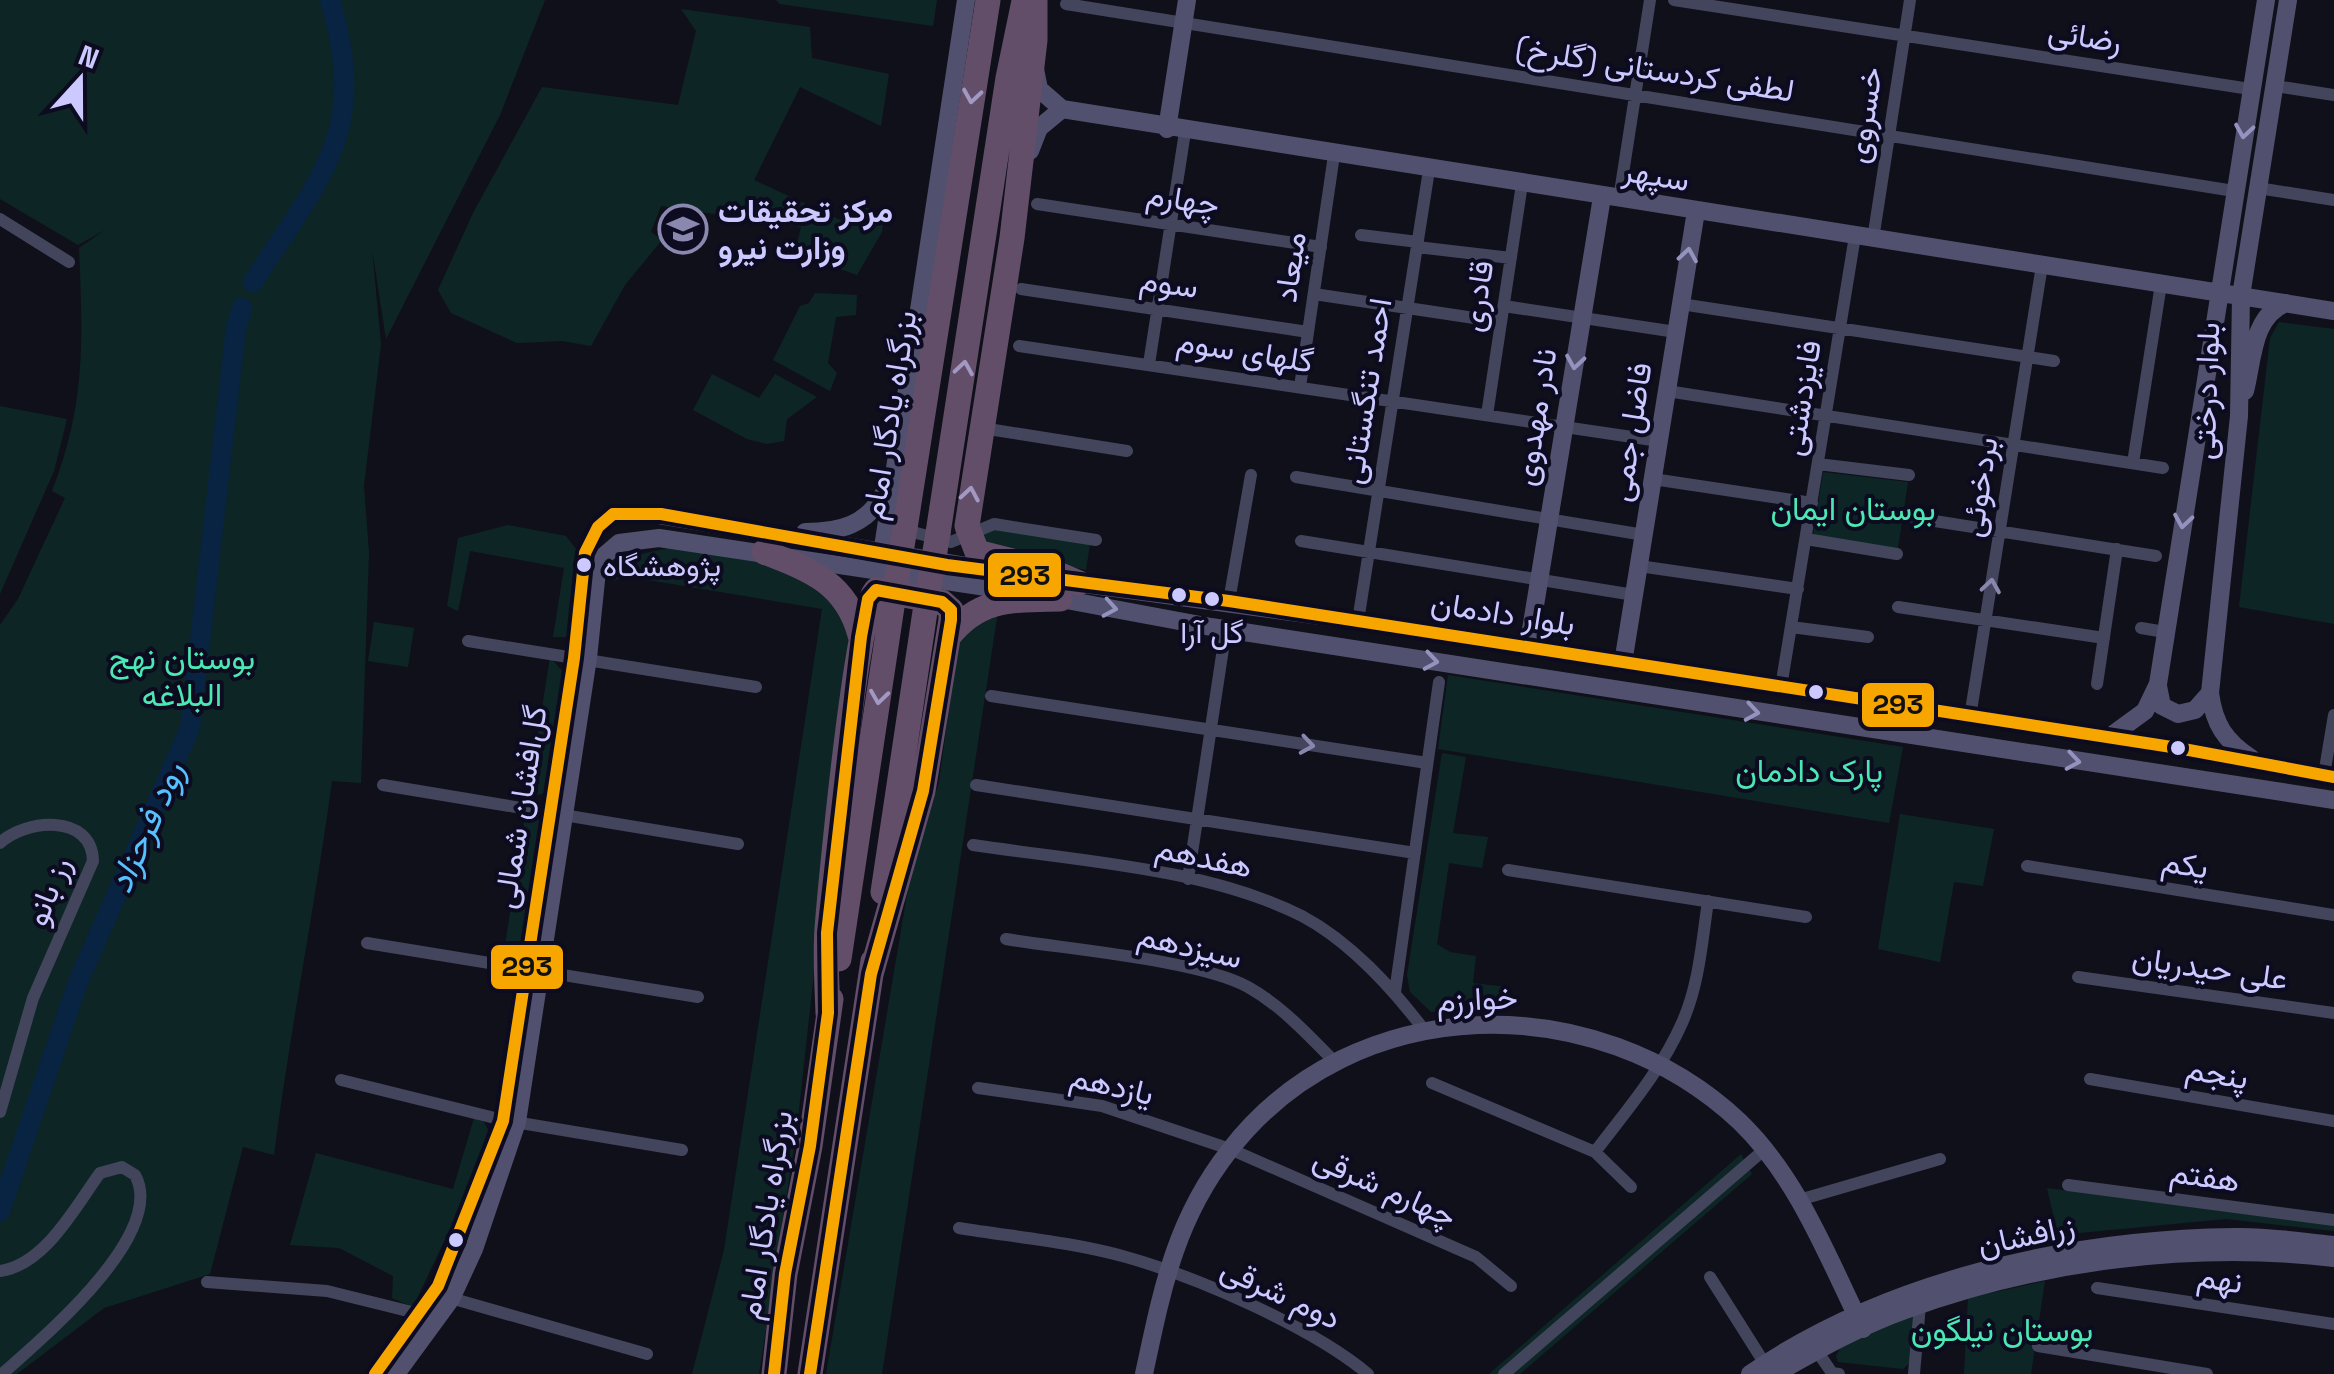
<svg xmlns="http://www.w3.org/2000/svg" width="2334" height="1374" font-family="'Space Grotesk',Vazirmatn,sans-serif">
	<rect width="100%" height="100%" fill="#10101b"/>
	<path fill="#0d2625" d="M0,0H545L500,115L386,339L372,249L381,344L364,486L369,553L361,783L332,781C315,906 290,1030 274,1155L243,1147L210,1274L104,1308L17,1374H0V625L18,599L65,498L52,491C86,404 83,340 79,248L105,230L78,245L0,199Z
		M776,0H937L933,26L780,4Z
		M681,9L810,27L812,58L889,74L881,126L800,87L754,180L851,225L864,206L884,215L882,232L857,275L795,253L801,227L661,206L651,232L662,240L625,285L591,346L562,341L517,343L451,313L438,290L473,213L542,87L678,105L696,31Z
		M815,293L857,295L856,315L836,317L828,363L837,373L830,391L773,360L800,306L809,303Z
		M2279,322L2334,329V624L2239,607L2270,338Z
		M712,374L759,398L775,374L817,397L787,419L784,441L767,444L747,439L693,410Z
		M0,406L67,419L54,471L0,594Z
		M1823,472L1908,482L1898,548L1813,536Z
		M508,525L566,536L579,553L570,637H553L564,568L470,551L458,611L447,606L458,538Z
		M992,529L1090,544L1086,570L979,547L977,535Z
		M669,548L773,563L824,586L851,634L797,1128L759,1374H692L724,1250L822,609L624,576L614,581L632,556Z
		M998,611L882,1374H826L910,877L939,782L958,643L975,614Z
		M374,622L414,628L408,667L368,661Z
		M550,657L564,673L545,793L528,797Z
		M1448,675L1903,747L1889,823L1438,749Z
		M1442,753L1466,757L1453,833L1488,837L1482,868L1449,863L1437,944L1450,952L1476,956L1473,983L1506,987L1504,1004L1431,1012L1410,992L1407,975Z
		M1900,814L1994,829L1983,886L1954,882L1940,962L1878,949Z
		M525,816L542,820L520,952H504Z
		M474,1118L484,1122L488,1130L467,1193L413,1307L392,1298L393,1276L339,1248L290,1245L316,1153L453,1189Z
		M1741,1154L1752,1174L1520,1374H1489Z
		M2047,1188L2334,1224V1231L2226,1219L2058,1235Z
		M2045,1281L2031,1374H1964L1968,1298Z
		M1913,1313L1914,1359L1903,1369L1838,1362L1836,1356L1842,1344Z"/>
	<g fill="none" stroke-linecap="round" stroke-linejoin="round">
		<path stroke="#092342" stroke-width="20" d="M253,282C320,177 370,133 330,0
			M0,1211L78,982L190,728L236,328L242,308"/>
		<path stroke="#43455d" stroke-width="12" d="M1674,0L2250,89
			M1066,4L2234,191
			M2275,86L2334,95
			M2258,188L2334,200
			M1619,199L1650,0
			M1037,204L1321,247
			M0,219L69,262
			M1361,235L1418,242
			M1873,239L1910,0
			M1417,247L1511,258
			M1021,289L1308,332
			M1314,294L1501,322
			M1681,304L2054,361
			M1504,306L1676,332
			M1019,346L1659,441
			M1149,364L1185,132
			M1300,387L1334,155
			M1667,391L2163,468
			M1487,415L1522,184
			M982,428L1127,451
			M2133,463L2161,284
			M1818,464L1909,475
			M1296,477L1644,535
			M1653,479L1812,503
			M1903,516L2156,556
			M901,529L951,542L994,524L1096,540
			M1806,539L1897,554
			M1301,541L1634,595
			M1639,566L1798,589
			M1229,601L1251,475
			M1898,607L2104,638
			M1358,621L1429,170
			M1791,627L1868,637
			M2141,628L2165,632
			M468,641L756,687
			M2097,684L2117,549
			M1781,687L1855,236
			M991,696L1427,763
			M1970,717L2042,265
			M2324,775L2334,715
			M383,785L738,844
			M976,785L1415,853
			M0,843C25,819 92,813 93,861L33,998L0,1112
			M973,845C1078,861 1207,868 1302,916C1351,942 1392,988 1425,1031
			M2027,866L2334,915
			M1508,870L1806,917
			M1188,879L1226,629
			M1006,939C1066,949 1199,960 1248,987C1282,1006 1307,1034 1335,1062
			M367,943L698,997
			M2078,977L2334,1013
			M1395,992L1439,682
			M2090,1079L2334,1121
			M341,1080L503,1120L682,1150
			M1432,1083L1595,1152L1631,1187
			M978,1088L1102,1106L1230,1149L1476,1257L1511,1286
			M1595,1152C1626,1111 1661,1071 1682,1023C1699,985 1702,942 1708,901
			M2068,1185L2334,1220
			M1799,1200L1940,1159
			M959,1228C1014,1237 1073,1242 1126,1257C1197,1277 1312,1327 1368,1374
			M0,1271C45,1265 75,1207 100,1173L122,1167L135,1175C168,1234 40,1340 2,1374
			M1710,1277L1770,1372
			M207,1282L327,1291L420,1314
			M2097,1288L2334,1324
			M447,1297L647,1354
			M2038,1346L2207,1374
			M1817,1351L1832,1373L1839,1374
			M1504,1374L1765,1149
			M1914,1374L1920,1305"/>
		<path stroke="#51516f" stroke-width="18" d="M1035,69L1039,89L1062,109L2334,311
			M1167,129L1187,0
			M1030,151L1039,128L1062,109
			M2245,391C2253,360 2252,316 2286,303
			M805,532C840,532 867,525 884,493
			M882,554L966,0
			M1070,582L1358,621L2178,748L2334,777
			M1050,597L1211,627L2334,800
			M1528,648L1602,197
			M1623,663L1696,211
			M2158,686L2162,706L2178,714L2195,710L2210,693
			M2108,738L2145,711L2158,684L2266,0
			M2251,758C2225,741 2214,724 2210,693L2239,416L2241,296L2288,0
			M375,1374L438,1286L503,1121L574,658L585,553L598,527L613,514L647,513L1044,579
			M396,1374L451,1299L474,1249L517,1122L588,658L598,561L619,543L659,538L1025,593
			M1144,1374C1162,1290 1175,1220 1229,1151C1354,989 1597,987 1740,1122C1798,1178 1828,1258 1863,1329
			M1750,1374C1887,1280 2070,1239 2235,1237C2268,1236 2302,1242 2334,1245
			M1775,1374C1816,1351 1860,1326 1905,1310C2039,1261 2193,1241 2334,1258"/>
		<path stroke="#634e69" stroke-width="25" d="M1035,0V40L1012,238L967,526L977,552L1051,571L1079,583
			M905,528L988,0
			M938,533L1008,78L1024,1
			M764,552C811,570 846,583 860,635
			M949,636C980,597 1013,600 1060,599
			M883,892L926,605
			M839,959L893,600
			M828,1013C827,985 825,957 827,929C830,887 857,604 876,590L942,602L951,610V620L923,791L871,974
			M774,1374L785,1274L810,1146L831,999
			M810,1374L873,961"/>
		<path stroke="#634e69" stroke-width="25" d="M893,600L905,528
			M926,605L938,533"/>
		<g stroke="#0c0b20" stroke-width="20">
			<path id="bus-1" d="M375,1374L438,1286L503,1121L574,658L585,553L598,527L613,514H661L947,565L1229,601L2178,748L2334,777
				M774,1374L785,1274L810,1146L828,1013L827,933L861,637L868,599L876,590L942,602L951,610V620L923,791L871,974L810,1374"/>
		</g>
		<use href="#bus-1" stroke="#f7a600" stroke-width="12"/>
	</g>
	<defs><path id="oneway-chevron" d="M-2-3.5L2.5 0L-2 3.5" fill="none" stroke-width="1.6" stroke-linecap="round" stroke-linejoin="round" transform="scale(2.5)"/></defs>
	<g stroke="#a198c3">
		<use href="#oneway-chevron" transform="translate(972 96) rotate(99)"/>
		<use href="#oneway-chevron" transform="translate(964 368) rotate(-81)"/>
		<use href="#oneway-chevron" transform="translate(970 494) rotate(-80)"/>
		<use href="#oneway-chevron" transform="translate(879 697) rotate(98)"/>
	</g>
	<g stroke="#9493be">
		<use href="#oneway-chevron" transform="translate(2244 131) rotate(99)"/>
		<use href="#oneway-chevron" transform="translate(1688 255) rotate(-81)"/>
		<use href="#oneway-chevron" transform="translate(1575 362) rotate(99)"/>
		<use href="#oneway-chevron" transform="translate(2183 521) rotate(99)"/>
		<use href="#oneway-chevron" transform="translate(1110 608) rotate(10)"/>
		<use href="#oneway-chevron" transform="translate(1431 661) rotate(9)"/>
		<use href="#oneway-chevron" transform="translate(1752 712) rotate(9)"/>
		<use href="#oneway-chevron" transform="translate(2073 761) rotate(9)"/>
	</g>
	<g stroke="#8787ae">
		<use href="#oneway-chevron" transform="translate(1991 586) rotate(-81)"/>
		<use href="#oneway-chevron" transform="translate(1307 745) rotate(9)"/>
	</g>
	<defs>
		<g id="university-ring" transform="scale(2.5)"><circle r="9.5" fill="#0c0b20" stroke="#8a88af" stroke-width="1.5"/><path d="M0-5L7-2L0 1L-7-2ZM-4 1L0 2.5L4 1V4Q0 6-4 4Z" fill="#8a88af"/></g>
	</defs>
	<g fill-rule="evenodd">
		<use href="#university-ring" x="683" y="229"/>
	</g>
	<g fill="#cbc9ff" stroke="#0c0b20" stroke-width="4">
		<circle cx="584" cy="565" r="9"/>
		<circle cx="1179" cy="595" r="9"/>
		<circle cx="1212" cy="599" r="9"/>
		<circle cx="1816" cy="692" r="9"/>
		<circle cx="2178" cy="748" r="9"/>
		<circle cx="456" cy="1240" r="9"/>
	</g>
	<g text-anchor="middle" dominant-baseline="central" stroke-width="8" stroke-linejoin="round" paint-order="stroke">
		<g font-size="30" fill="#cbc9ff" stroke="#0c0b20" text-anchor="start">
			<text x="603" y="565">پژوهشگاه</text>
			<text x="1212" y="632" text-anchor="middle">گل آرا</text>
		</g>
		<g font-size="32" fill="#cbc9ff" stroke="#0c0b20">
			<text transform="translate(2085 36) rotate(9)">رضائی</text>
			<text transform="translate(1655 69) rotate(9)">لطفی کردستانی (گلرخ)</text>
			<text transform="translate(1864 115) rotate(-81)">خسروی</text>
			<text transform="translate(1656 175) rotate(9)">سپهر</text>
			<text transform="translate(1183 199) rotate(9)">چهارم</text>
			<text transform="translate(1290 267) rotate(-82)">میعاد</text>
			<text transform="translate(1169 283) rotate(8)">سوم</text>
			<text transform="translate(1477 296) rotate(-81)">قادری</text>
			<text transform="translate(1245 351) rotate(9)">گلهای سوم</text>
			<text transform="translate(1366 391) rotate(-81)">احمد تنگستانی</text>
			<text transform="translate(2206 391) rotate(-88)">بلوار درختی</text>
			<text transform="translate(1801 398) rotate(-81)">فایزدشتی</text>
			<text transform="translate(889 415) rotate(-81)">بزرگراه یادگار امام</text>
			<text transform="translate(1535 417) rotate(-81)">نادر مهدوی</text>
			<text transform="translate(1630 432) rotate(-81)">فاضل جمی</text>
			<text transform="translate(1979 487) rotate(-81)">بردخوئی</text>
			<text transform="translate(1503 613) rotate(9)">بلوار دادمان</text>
			<text transform="translate(520 807) rotate(-81)">گل‌افشان شمالی</text>
			<text transform="translate(1204 857) rotate(12)">هفدهم</text>
			<text transform="translate(2185 864) rotate(9)">یکم</text>
			<text transform="translate(48 891) rotate(-68)">رز بانو</text>
			<text transform="translate(1190 946) rotate(13)">سیزدهم</text>
			<text transform="translate(2210 968) rotate(8)">علی حیدریان</text>
			<text transform="translate(1477 999) rotate(-3)">خوارزم</text>
			<text transform="translate(2217 1073) rotate(10)">پنجم</text>
			<text transform="translate(1112 1085) rotate(13)">یازدهم</text>
			<text transform="translate(2205 1176) rotate(8)">هفتم</text>
			<text transform="translate(1385 1187) rotate(24)">چهارم شرقی</text>
			<text transform="translate(765 1215) rotate(-81)">بزرگراه یادگار امام</text>
			<text transform="translate(2026 1235) rotate(-12)">زرافشان</text>
			<text transform="translate(2220 1279) rotate(9)">نهم</text>
			<text transform="translate(1281 1293) rotate(25)">دوم شرقی</text>
		</g>
		<g font-size="32" font-weight="bold" fill="#cbc9ff" stroke="#0c0b20" text-anchor="start">
			<text x="718" y="211">مرکز تحقیقات<tspan x="718" dy="37">وزارت نیرو</tspan></text>
		</g>
		<g font-size="32" fill="#4ce8b4" stroke="#0c0b20">
			<text x="1853" y="509">بوستان ایمان</text>
			<text x="182" y="658">بوستان نهج<tspan x="182" dy="37">البلاغه</tspan></text>
			<text x="1809" y="771">پارک دادمان</text>
			<text x="2002" y="1330">بوستان نیلگون</text>
		</g>
		<g font-size="35" font-style="italic" fill="#57c0ff" stroke="#0c0b20">
			<text transform="translate(146 827) rotate(-66)">رود فرحزاد</text>
		</g>
	</g>
	<g stroke="#0c0b20" stroke-width="4">
		<rect x="986" y="551" width="77" height="48" rx="10" fill="#f7a600"/>
		<rect x="1860" y="681" width="76" height="48" rx="10" fill="#f7a600"/>
		<rect x="489" y="943" width="76" height="48" rx="10" fill="#f7a600"/>
	</g>
	<g font-size="28" text-anchor="middle" font-weight="bold" fill="#111">
		<text x="1025" y="585">293</text>
		<text x="1898" y="714">293</text>
		<text x="527" y="976">293</text>
	</g>
	<g transform="translate(80 80) rotate(21)" stroke="#0c0b20" stroke-width="8" paint-order="stroke">
	<path d="M0-8L18 38L0 25L-18 38Z" fill="#cbc9ff"/>
	<text y="-15" font-size="28" font-weight="bold" text-anchor="middle" fill="#cbc9ff">N</text>
	</g>
</svg>
